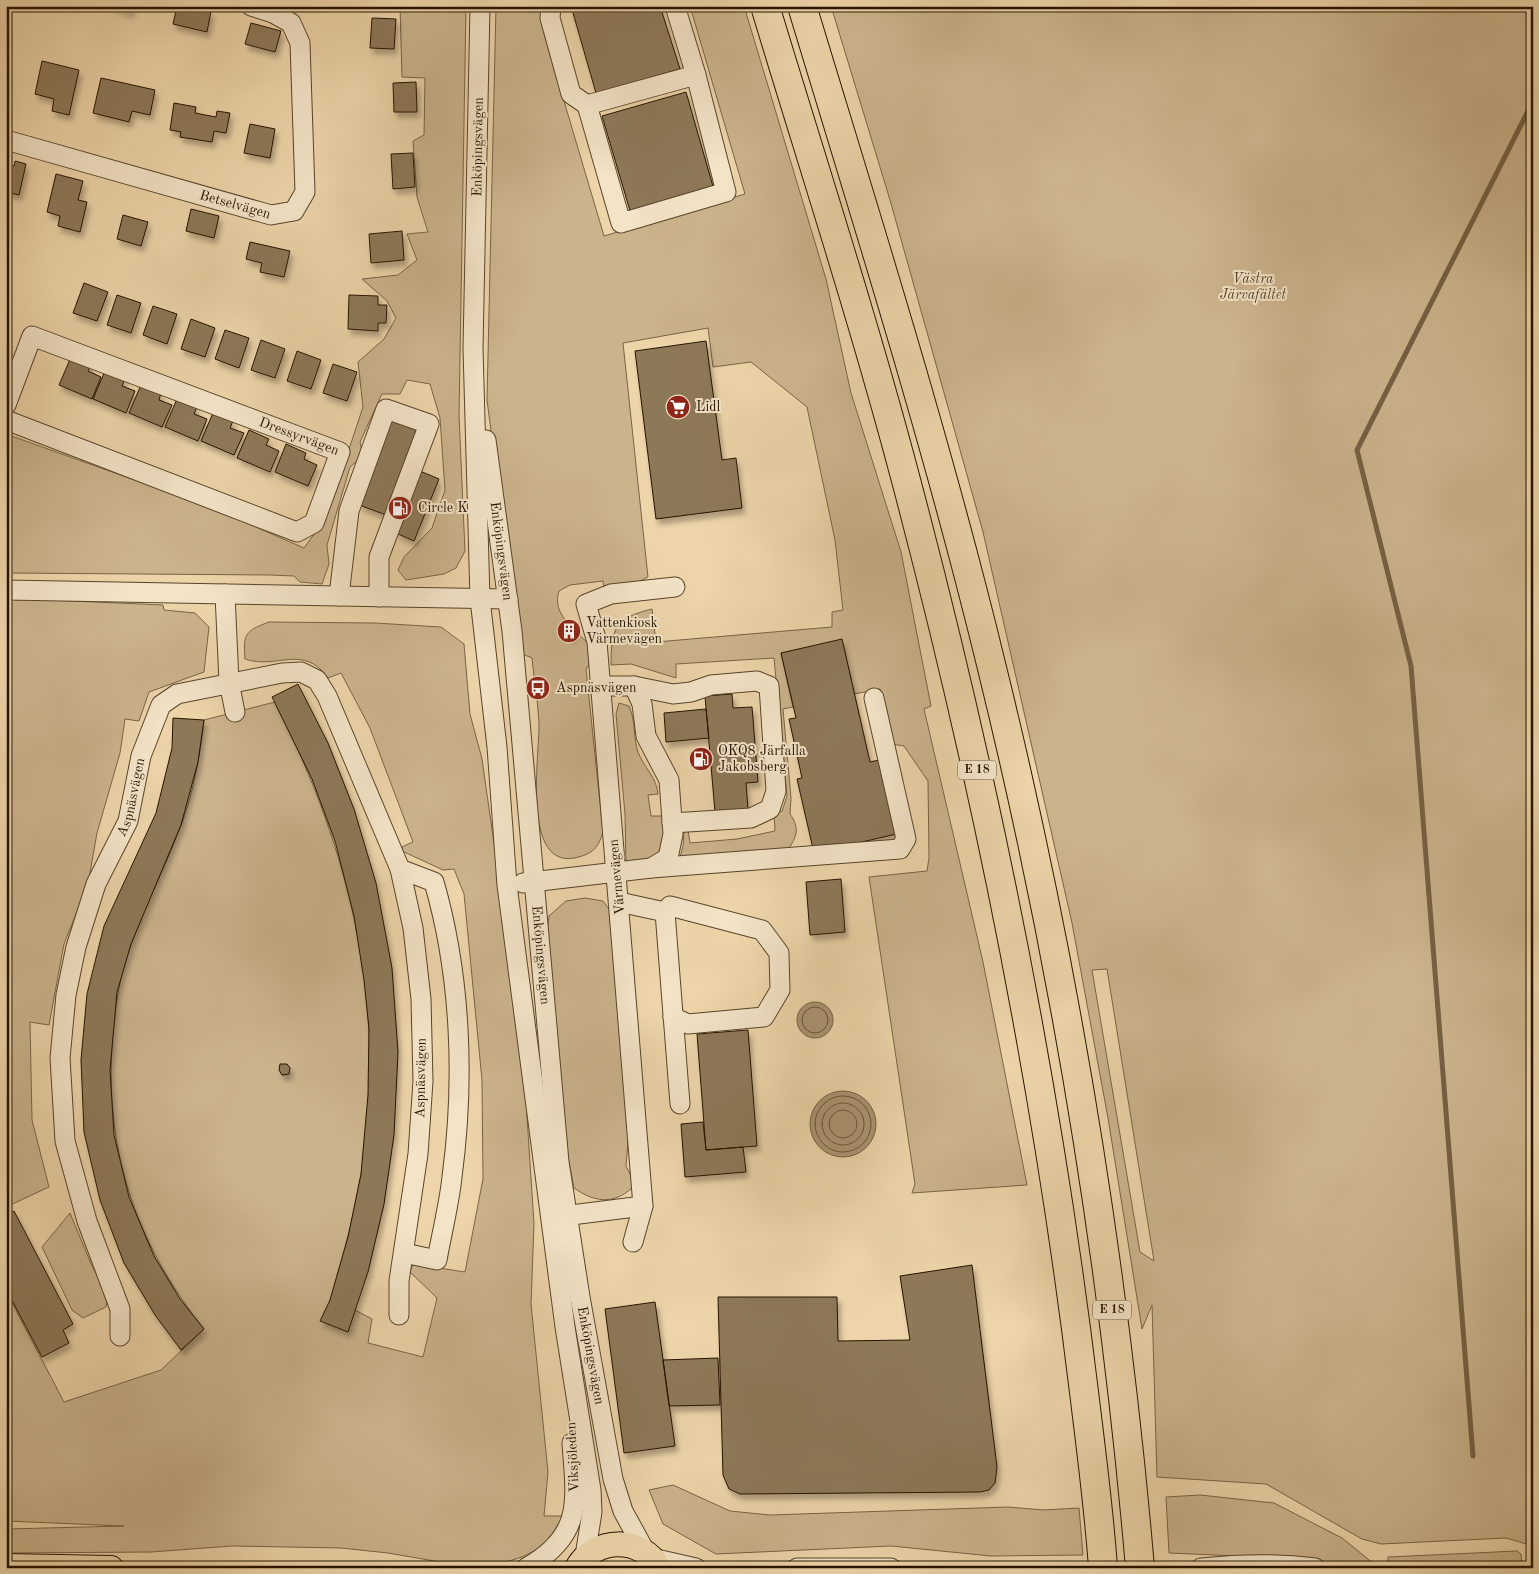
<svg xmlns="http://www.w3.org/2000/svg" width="1539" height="1574" font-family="'Old Standard TT',serif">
	<defs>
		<filter id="shadow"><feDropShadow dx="3" dy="5.5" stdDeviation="2.5" flood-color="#0004"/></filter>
	</defs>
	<rect width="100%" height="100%" fill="#edd4a9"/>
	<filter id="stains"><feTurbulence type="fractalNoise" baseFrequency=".004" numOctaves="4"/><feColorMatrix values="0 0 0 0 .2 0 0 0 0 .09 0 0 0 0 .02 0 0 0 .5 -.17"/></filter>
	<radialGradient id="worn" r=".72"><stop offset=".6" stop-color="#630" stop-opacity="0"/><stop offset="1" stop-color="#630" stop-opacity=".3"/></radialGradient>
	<path fill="#cbb38c" stroke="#786446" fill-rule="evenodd" d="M400,6H466L459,416L465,551L456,568L444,574L406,580L398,570L404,557L432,528L445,490L440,418L430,384L407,380L400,394H382L360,442L363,456L350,467L327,545L329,564L322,584L300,582L294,576L270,575L6,573V434L210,507L304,548L326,518L363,407L358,362L384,339L396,318L387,301L362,279L398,275L417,260L407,234L428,232L417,197L413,141L424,135L425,78L402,77Z
		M496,6H543L542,20L545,37L604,236L745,194L690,6H744L826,279L851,393L901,552L931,706L924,709L983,962L1027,1185L912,1193L915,1184L869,877L927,871L929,858L928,781L904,746L892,744L880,689L854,694L842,640L781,653L793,707L783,709L791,798L790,814C800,828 797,836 788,850L680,857L683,846L684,831L688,830L690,843L737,839L775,831L774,814L782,811L787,796L774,658L676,664V678L631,664L611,665C611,628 615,618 652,609L656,642L832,627V612L843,610L835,540L807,407L751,362L713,367L708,328L623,343L648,577L636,583L604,589L603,581L570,585L559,591C551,615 576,629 590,646L589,665L586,669L603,832C599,845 595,852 582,856C519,878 540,754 539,723C538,702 534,680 532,658L520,653L487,400Z
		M831,6H1533V1546L1506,1538L1381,1544L1362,1539L1266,1484L1157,1477L1152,1305L1142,1329L1108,1118L1072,923L983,532L890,200ZM1107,969L1154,1261L1140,1252L1092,970Z
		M6,598L163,605L164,610L195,613L209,627L204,672L149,692L139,721L125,719L120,753L97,833L88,884L64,944L49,1025L30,1022L32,1120L49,1187L6,1207Z
		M269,622L375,623L441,627L464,644L470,714L482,759L522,1040L534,1224L531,1304L548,1472L544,1516H564L544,1546L522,1557L506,1562H440L388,1553L341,1548L232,1546L151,1552L6,1553V1529L124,1526L6,1521V1291L64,1402L161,1370L204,1329C134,1241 103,1146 113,1034C116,1003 120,971 132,942C147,902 167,863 182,823C194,790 200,755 204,720L275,702C351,850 388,1009 361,1175C354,1218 342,1259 330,1300L348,1332L355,1310L372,1319L368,1343L423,1357L437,1298L410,1272L413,1264L465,1272L483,1179L482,1080L464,894L454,869L443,870L402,851V847L413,842L370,728L341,673L328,678C303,643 277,670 245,659C243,634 245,631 269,622Z
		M619,703L629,706C636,722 633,737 638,752C643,766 657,778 658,794L648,795L651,816H664L663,849L652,858L626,864L625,814L616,714Z
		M585,898L603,901L611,912L629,1129L626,1166L633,1179L632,1188C613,1205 594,1202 574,1188L565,1140L547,934L549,916L566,901Z
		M70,1213L92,1266L108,1296L106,1307L83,1318L72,1310L42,1247Z
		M673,1485L730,1511L770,1515L1008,1507L1044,1510L1079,1508L1083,1555L991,1556L891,1546L716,1554L663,1524L649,1490Z
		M1200,1495L1274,1503L1342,1538L1379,1568H1347L1305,1559L1169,1553L1166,1497Z
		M1517,1551L1521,1554L1522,1568H1394L1388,1563V1557Z"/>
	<path fill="#a99370" stroke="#756043" d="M797 1020a18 18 0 1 1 36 0a18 18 0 1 1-36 0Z
		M810 1124a33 33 0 1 1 66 0a33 33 0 1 1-66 0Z"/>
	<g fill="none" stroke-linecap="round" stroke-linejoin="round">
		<path stroke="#685438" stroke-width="1" d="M802 1020a13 13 0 1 1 26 0a13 13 0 1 1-26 0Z
			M815 1124a28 28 0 1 1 56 0a28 28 0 1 1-56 0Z
			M822 1124a21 21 0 1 1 42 0a21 21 0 1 1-42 0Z
			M829 1124a14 14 0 1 1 28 0a14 14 0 1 1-28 0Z"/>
		<path stroke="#756043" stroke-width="5" d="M1473,1456L1411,666L1357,450L1533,101"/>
	</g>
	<path fill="#8d7858" stroke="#261400" filter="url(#shadow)" d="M111,6H132L131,12Z
		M177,6L211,11L207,32L173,24Z
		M571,6H660L680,69L596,93Z
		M372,18L396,19L394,49L370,48Z
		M251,23L281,31L275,52L245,44Z
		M42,61L79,70L69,115L52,111L54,99L35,94Z
		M101,78L155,90L150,115L132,111L129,122L93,113Z
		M416,82L417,112H394L393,83Z
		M686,92L714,190L631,214L602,116Z
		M174,103L196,107L195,113L216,117L217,111L230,113L226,133L214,131L212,142L180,137L181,132L170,130Z
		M250,124L275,129L270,158L244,153Z
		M413,153L415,187L393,189L391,154Z
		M15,161L26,164L19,195L6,192V164L14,166Z
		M56,174L83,181L78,200L87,202L80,232L58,226L60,216L47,212Z
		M191,209L219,216L214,238L186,231Z
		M123,215L148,222L141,246L117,239Z
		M402,231L404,260L371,263L369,234Z
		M250,242L290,251L284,277L260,272L262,263L246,259Z
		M84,283L108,292L97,321L73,313Z
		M117,295L141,303L131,333L107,325Z
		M349,295L378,296V305H387L386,323H378V331L348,329Z
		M153,306L177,314L167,344L143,335Z
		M191,319L215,328L205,357L181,349Z
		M225,330L249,338L239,368L215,359Z
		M261,340L285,349L275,378L251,370Z
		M706,341L722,460L736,458L742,508L656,519L635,351Z
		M297,351L321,360L311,389L287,381Z
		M71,357L91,365L88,371L101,377L92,399L59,385Z
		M333,364L357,372L347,401L323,393Z
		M105,371L125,379L122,386L135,391L126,413L93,399Z
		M141,385L161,393L159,400L172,405L162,427L129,413Z
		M177,399L197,407L194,414L207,419L198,441L165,427Z
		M213,413L233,421L230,428L244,433L234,455L201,441Z
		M389,420L420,431L389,516L359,505Z
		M249,430L269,439L266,445L279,451L270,472L237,458Z
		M286,444L306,453L304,459L317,465L308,486L275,472Z
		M420,471L439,479L414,541L396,533Z
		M567,625L576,632L572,637L563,629Z
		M842,639L870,762L884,759L901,833L814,853L797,779L802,778L789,719L796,718L781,653Z
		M298,684L328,743L354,809L376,883L392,968L398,1052L394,1135L384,1204L368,1272L348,1332L320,1321L330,1300L348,1237L361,1174L368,1095L369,1029L364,980L354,916L335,841L312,779L272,697Z
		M732,694L733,708L752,707L758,782L746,783L748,809L715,812L705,696Z
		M706,709L709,738L666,742L664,713Z
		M173,718L204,720L198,762L181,825L131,944L117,992L110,1070L114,1135L129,1197L154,1256L180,1299L204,1329L181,1350L155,1315L124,1263L100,1200L84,1132L81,1060L87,994L104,926L156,813L172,748Z
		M841,879L845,932L810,935L806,882Z
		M748,1030L757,1146L706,1150L697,1034Z
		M280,1064H287L290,1068L289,1074L282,1075L279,1070Z
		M703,1122L706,1150L743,1147L746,1172L685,1177L681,1124Z
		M14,1211L73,1324L63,1330L69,1343L42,1357L6,1289V1215Z
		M972,1265L997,1467L995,1483L989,1490L980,1492L740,1494L729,1489L723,1475L718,1297H837L838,1341L910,1340L900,1276Z
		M655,1302L675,1446L624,1453L605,1309Z
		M718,1358L720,1405L669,1406L663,1360Z"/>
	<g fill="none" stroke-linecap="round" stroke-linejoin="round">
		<g stroke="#58442a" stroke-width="21">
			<g id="minor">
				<path d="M480,6L473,348L480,599L497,747L507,885L565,1327L591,1490L592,1512L585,1556"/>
				<path d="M551,6L550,18L571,94L587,105L621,223L726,192L696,75L675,6"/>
				<path d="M587,105L696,75"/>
				<path id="s1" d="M6,140L271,215L294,211L305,192L300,43L291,23L273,13L251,6"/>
				<path id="s2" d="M6,405L32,336L340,452L314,523L297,532L6,420"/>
				<path id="s3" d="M486,440L512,631L559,1162L580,1297L613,1479L623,1511L646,1553"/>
				<path d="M6,590L508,599"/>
				<path d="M225,594L229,682L235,712"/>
				<path d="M339,596L349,511L386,409L429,424L379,557V597"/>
				<path d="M601,686H634L673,694L691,692L711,685L757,681L769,686L776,791L770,809L751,818L672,823"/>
				<path d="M651,868L900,849L906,839L874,698"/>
				<path d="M400,869L434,882C461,976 465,1080 452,1177C449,1205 442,1232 437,1260L404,1253"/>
				<path d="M523,883L651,868L668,858L673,834L669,780L646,736L642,704L634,686"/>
				<path d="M619,902L665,912L680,1104"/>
				<path d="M665,912L670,906L762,930L779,953L780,990L764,1017L688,1024L673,1017"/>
				<path d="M555,1217L643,1206"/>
				<path d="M633,1242L643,1206L597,642L586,604L611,594L675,587"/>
				<path id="s4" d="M120,1336V1309L87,1221L65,1141L60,1058L66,995L76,947L96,884L128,821L141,756L161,705L177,694L282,673L301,672L317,680L327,696L400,869L413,928L421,999L423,1081L418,1154L399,1281V1315"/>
				<path d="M652,1558L696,1568"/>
				<path d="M526,1568C584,1535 576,1501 572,1443"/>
				<path d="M797,1568H891"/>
				<path d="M1201,1568C1239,1564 1277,1563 1315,1568"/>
			</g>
		</g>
		<g stroke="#261400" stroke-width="26">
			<path id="major" d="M6,1566L111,1568
				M577,1568C594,1537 642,1536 659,1568"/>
		</g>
		<g stroke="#261400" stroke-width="30">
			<path id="highway" d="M765,6C813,165 865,324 907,484C986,783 1047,1085 1084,1392C1091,1450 1099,1509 1103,1568
				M802,6C868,224 937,442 991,664C1064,960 1114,1264 1140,1568"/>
		</g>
		<use href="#minor" stroke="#f3e3c7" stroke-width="19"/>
		<use href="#major" stroke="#edd4a9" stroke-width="24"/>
		<use href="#highway" stroke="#edd4a9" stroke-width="28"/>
	</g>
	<defs>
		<g id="supermarket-disc" transform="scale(1.25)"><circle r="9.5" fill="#8f2418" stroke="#f3e3c7"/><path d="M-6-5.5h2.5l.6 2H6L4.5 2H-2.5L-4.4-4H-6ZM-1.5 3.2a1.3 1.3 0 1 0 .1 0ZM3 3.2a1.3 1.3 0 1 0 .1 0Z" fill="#fff"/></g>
		<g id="fuel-disc" transform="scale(1.25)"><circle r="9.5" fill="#8f2418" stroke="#f3e3c7"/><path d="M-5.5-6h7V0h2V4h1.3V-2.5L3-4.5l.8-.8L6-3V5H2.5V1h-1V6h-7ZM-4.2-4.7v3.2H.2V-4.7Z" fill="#fff"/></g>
		<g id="building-disc" transform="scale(1.25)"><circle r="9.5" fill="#8f2418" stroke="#f3e3c7"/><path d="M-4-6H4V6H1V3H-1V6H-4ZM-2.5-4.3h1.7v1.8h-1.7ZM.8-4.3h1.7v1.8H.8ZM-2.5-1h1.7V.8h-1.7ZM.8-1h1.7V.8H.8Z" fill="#fff"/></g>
		<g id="bus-disc" transform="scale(1.25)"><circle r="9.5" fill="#8f2418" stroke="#f3e3c7"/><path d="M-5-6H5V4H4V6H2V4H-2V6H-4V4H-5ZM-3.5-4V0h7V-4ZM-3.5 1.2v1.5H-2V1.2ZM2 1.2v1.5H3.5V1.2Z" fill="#fff"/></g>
	</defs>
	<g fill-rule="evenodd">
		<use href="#supermarket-disc" x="678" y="407"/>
		<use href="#fuel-disc" x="400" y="508"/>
		<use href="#building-disc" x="569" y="631"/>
		<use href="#bus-disc" x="538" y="688"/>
		<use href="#fuel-disc" x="701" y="759"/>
	</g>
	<g text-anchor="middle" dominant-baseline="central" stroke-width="4" stroke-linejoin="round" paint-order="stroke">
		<g fill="#f3e3c7" stroke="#64523c" stroke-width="1">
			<rect x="958" y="760.5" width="38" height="19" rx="4"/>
			<rect x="1093" y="1300.5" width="38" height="19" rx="4"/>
		</g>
		<g font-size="12" font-weight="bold" fill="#261400">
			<text x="977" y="770">E 18</text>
			<text x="1112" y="1310">E 18</text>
		</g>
		<g font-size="14" fill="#261400" stroke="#f3e3c7">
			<text transform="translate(478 147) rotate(-89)">Enköpingsvägen</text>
			<text stroke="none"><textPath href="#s1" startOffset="238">Betselvägen</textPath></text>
			<text stroke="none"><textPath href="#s2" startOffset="359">Dressyrvägen</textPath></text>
			<text stroke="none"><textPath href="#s3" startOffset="112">Enköpingsvägen</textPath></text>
			<text stroke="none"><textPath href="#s4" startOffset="560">Aspnäsvägen</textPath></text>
			<text transform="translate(617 877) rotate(-95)">Värmevägen</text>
			<text stroke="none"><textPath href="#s3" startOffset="518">Enköpingsvägen</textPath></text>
			<text transform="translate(421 1078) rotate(-89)">Aspnäsvägen</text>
			<text stroke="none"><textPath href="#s3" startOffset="922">Enköpingsvägen</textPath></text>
			<text transform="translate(573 1457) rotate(-93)">Viksjöleden</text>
		</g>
		<g font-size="14" font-style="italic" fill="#58442a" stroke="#f3e3c7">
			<text x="1253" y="279">Västra<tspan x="1253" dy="16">Järvafältet</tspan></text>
		</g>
		<g font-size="14" fill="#261400" stroke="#f3e3c7" text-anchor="start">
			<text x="696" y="407">Lidl</text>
			<text x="418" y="508">Circle K</text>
			<text x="586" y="623">Vattenkiosk<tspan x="586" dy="16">Värmevägen</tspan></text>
			<text x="556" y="688">Aspnäsvägen</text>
			<text x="718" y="751">OKQ8 Järfalla<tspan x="718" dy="16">Jakobsberg</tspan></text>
		</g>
	</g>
	<rect width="1539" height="1574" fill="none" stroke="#edd4a9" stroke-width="25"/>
	<rect x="8" y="8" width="1524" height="1559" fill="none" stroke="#261400" stroke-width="2.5"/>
	<rect x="12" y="12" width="1514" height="1549" fill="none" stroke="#261400"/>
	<rect width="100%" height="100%" filter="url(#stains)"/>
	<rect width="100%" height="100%" fill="url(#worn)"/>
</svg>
